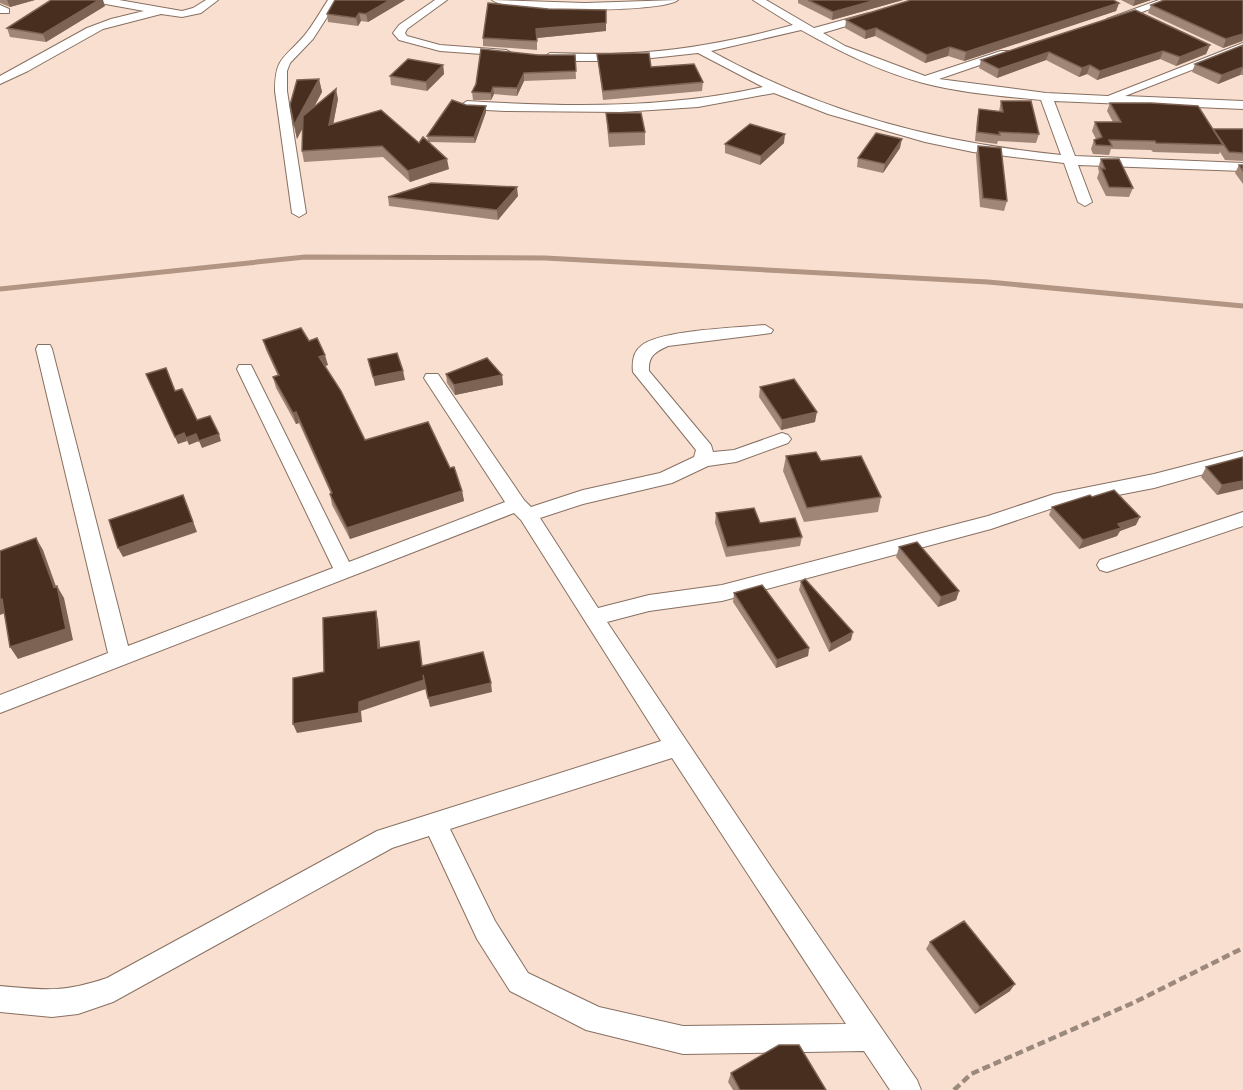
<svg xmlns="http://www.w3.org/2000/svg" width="1243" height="1090" font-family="'Source Sans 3',sans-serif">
	<rect width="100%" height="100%" fill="#f9dfcf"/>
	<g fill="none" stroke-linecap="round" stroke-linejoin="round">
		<path stroke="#b29583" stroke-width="5" d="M0,289L305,257L545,258L988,282L1243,306"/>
		<g stroke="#877062" stroke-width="2">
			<path id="street" d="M95,0H119L182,11L193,8L206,0H218L201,13L182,17L161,14L103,29L28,71L0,84V76L87,28L111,19L144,11L100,3Z
				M328,0H338L313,39L290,63L287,71V91L306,213L299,217L292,213L275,91C275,57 284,59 304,36C313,25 320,12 328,0Z
				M435,0H447L407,29L405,33L407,36L440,45L506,50L510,52V56L440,51L399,40L393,33L399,25Z
				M492,0L585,3L678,0C663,13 507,13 492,0Z
				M753,0H766L814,28L869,13L873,14V18L823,33L845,46L925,76L1001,51H1009V55L939,79L1046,93L1108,96L1243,43V50L1125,96L1243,101V109L1054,101L1075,156L1243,163V171L1078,165L1092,202L1085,206L1078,202L1064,163L973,152L925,142L828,114L774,93L698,107L621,112L505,111L467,109L461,105L467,101C566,107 665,109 763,87L698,53L624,61H550L544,57L550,53C582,54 615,55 647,52C697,48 745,38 793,25ZM801,30C838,51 881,72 923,83C961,93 1002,96 1041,100L1061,155C934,142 823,113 711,51Z
				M1159,0H1175L1117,21H1109L1107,19Z
				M0,5L9,9V13H0Z
				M765,325L773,330L771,333L668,346C655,352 648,356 649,371L711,445L713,452L734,450L782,433L788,435L791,439L788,443L736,462L708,466L672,483L583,504L540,518L598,608L649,595L722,585L988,516L1054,494L1154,474L1243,451V463L1154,488L1056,507L991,529L722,601L649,611L607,622L771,867L917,1080L921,1090H890L864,1051L683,1054L586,1030L510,991L477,939L429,836L392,848L113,1002L78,1014L52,1017L0,1012V986C45,990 63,993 107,978L377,831L661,741L521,520L514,513L0,713V695L108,653L36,349L38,345H50L52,349L128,646L333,568L237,369L239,365H251L253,369L349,562L505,502L424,378L426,374H438L524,500L531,507L583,490L660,473L694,457L696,450L633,372C632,363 633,352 641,346C660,330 737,328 765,325ZM672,758L846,1024L683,1026L599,1007L528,973L495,921L450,829Z
				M1243,512V526L1107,572L1100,570L1097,565L1100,560Z"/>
		</g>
		<path stroke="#9c897e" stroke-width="4.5" stroke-dasharray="8 4" stroke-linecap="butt" d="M954,1090L971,1074L1135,1002L1243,948"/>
		<use href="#street" fill="#fff" fill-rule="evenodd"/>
	</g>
	<path fill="#a08677" d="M0,0H35L10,7L0,3Z
		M405,0L368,22L361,21L358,26L328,22L327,14Z
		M798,0H903L832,20L798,3Z
		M1121,0H1151L1133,6Z
		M1243,0V41L1223,48L1148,13L1151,5Z
		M1119,3L1116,11L964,61L948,56L925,63L875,36L865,39L845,28L846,20Z
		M105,6L46,42L10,37L7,28Z
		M1135,10L1210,45L1206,54L1176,66L1160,59L1097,80L1087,74L1079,77L1046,60L997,78L979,68L981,60Z
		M606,31L537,38V50L483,46V38Z
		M1243,45V75H1240L1218,84L1192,72L1195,64Z
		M597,54L651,67L703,82L702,91L603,100L598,62Z
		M538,55H575L576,79L524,81L517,96L494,94L491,100H473L472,92Z
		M443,65L444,74L427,91L391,85L390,76Z
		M319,79L322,92L314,107L338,99L333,124L419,143L428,141L427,136L486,112L475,143L429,142L449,169L410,182L383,157L304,162L302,151V128L297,139L294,125Z
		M1001,101L1039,134L1036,143L998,141L997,144L975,141L977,118L979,109L999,111Z
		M1110,103L1213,129H1243V161L1225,160L1220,152L1219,154L1153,152L1151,150L1111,149L1109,155L1093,154L1091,149L1094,140L1096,139L1092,131L1095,122H1113L1107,111Z
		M606,113L645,132V145L609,147L607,126Z
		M784,143L760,165L725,153V144Z
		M978,146L1007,201L1004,211L980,207L976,155Z
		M900,148L883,173L857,167L858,158Z
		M1101,159L1133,188L1129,197L1106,196L1097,178L1099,172L1098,168Z
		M1239,165H1243V184L1235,173Z
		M518,196L498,220L389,206L388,197Z
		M263,340L309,341L328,365L325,366L365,440L450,468L462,491L464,501L350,539L332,505L330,494H331L299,423L296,424L276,388L273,377L278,376L266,350Z
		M446,374L502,375L503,385L455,395L447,383Z
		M760,387L815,422L781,430L759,397Z
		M786,456L821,461L881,497L878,512L804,522L783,471Z
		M1243,457L1217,495L1201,477L1206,467Z
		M1092,497L1136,525L1120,531L1117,536L1079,549L1049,515L1052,507Z
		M716,513L760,523L802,537L800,546L726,557L715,523Z
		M899,547L959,591L956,600L938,607L896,557Z
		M801,582L851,640L829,652L799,590Z
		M734,593L809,648L808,656L776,668L733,602Z
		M930,942L1010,991L975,1014L926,949Z
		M731,1073L826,1090H733L728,1082Z"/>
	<path fill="#7c6354" d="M7,0H35L10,7Z
		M99,0H103L105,6L46,42L43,34Z
		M390,0H405L368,22L366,14Z
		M876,0H903L832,20L833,12Z
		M1135,0H1151L1133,6Z
		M1119,3L1116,11L964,61L966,52Z
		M359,13L361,21L358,26L356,18Z
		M606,23V31L537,38L536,29Z
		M876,28L875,36L865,39L866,31Z
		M1243,34L1242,41L1223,48L1226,39Z
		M1210,45L1206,54L1176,66L1180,57Z
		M950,47L948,56L925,63L927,55Z
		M1163,51L1160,59L1097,80L1100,71Z
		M1049,52L1046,60L997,78L999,69Z
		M443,65L444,74L427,91L426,82Z
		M1090,65L1087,74L1079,77L1082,68Z
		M1243,67L1240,75L1218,84L1222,75Z
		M524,73V81L517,96V88Z
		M319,79L322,92L297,139L294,125Z
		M493,87L494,94L491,100V93Z
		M336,89L338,99L331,136L329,125Z
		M486,106V112L475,143L474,137Z
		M785,134L784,143L760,165L761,156Z
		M902,139L900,148L883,173L885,164Z
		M447,159L449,169L410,182L408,171Z
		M517,187L518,196L498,220L497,210Z
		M325,355L328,365L322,367L319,357Z
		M403,371L405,380L375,386L373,377Z
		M502,375L503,385L455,395L454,385Z
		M296,412L299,423L296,424L293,413Z
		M817,412L815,422L781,430L782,420Z
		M184,433L187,441L178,444L175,437Z
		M196,434L199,441L189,445L186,438Z
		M219,434L221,441L202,448L199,441Z
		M1243,481V489L1217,495L1222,485Z
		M462,491L464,501L350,539L347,528Z
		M187,505L197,532L123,557L118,548Z
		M1140,517L1136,525L1120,531L1117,536L1079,549L1083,540L1118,524Z
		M36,538L43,550L58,592L57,586L64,598L73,640L18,659L10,647L54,587Z
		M959,591L956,600L938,607L941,597Z
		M2,599L10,611L0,615V600Z
		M376,611L378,620L381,657L378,648Z
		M853,632L851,640L829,652L831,644Z
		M809,648L808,656L776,668L777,660Z
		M424,680L426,689L361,711L362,722L297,733L293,724Z
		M491,683L492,692L430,707L428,698Z
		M1015,984L1010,991L975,1014L980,1007Z"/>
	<path fill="#472e1f" stroke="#7c6354" stroke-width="1.5" d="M51,0H99L43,34L7,28Z
		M335,0H390L366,14L359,13L356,18L327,14Z
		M808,0H876L833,12Z
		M911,0H1113L1119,3L966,52L950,47L927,55L876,28L866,31L846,20Z
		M1164,0H1243V34L1226,39L1151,5Z
		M488,3L548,9L606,10V23L536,29L537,41L483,38Z
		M1135,10L1210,45L1180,57L1163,51L1100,71L1090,65L1082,68L1049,52L999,69L981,60Z
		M1243,45V67L1222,75L1195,64Z
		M481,49L538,55H575L576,71L524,73L517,88L493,87L491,93L472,92L476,84Z
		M649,53L651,67L694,64L703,82L603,91L597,54Z
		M408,59L443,65L426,82L390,76Z
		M319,79L294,125L290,105L297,80Z
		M336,89L329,125L381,110L419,143L423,137L447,159L408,171L382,146L302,151L303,116Z
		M452,100L466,105L486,106L474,137L427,136Z
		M1001,101H1031L1039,134L999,132L1000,135L977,132L979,109L1003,112Z
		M1110,103H1151L1198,106L1223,145L1156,143L1155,141L1109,140L1112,146L1096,145L1094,140L1102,137L1095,122H1121Z
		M606,113H641L645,132L609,133Z
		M750,124L785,134L761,156L725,144Z
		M1213,129H1243V153L1229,152Z
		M876,133L902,139L885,164L858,158Z
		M978,146L1001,148L1007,201L983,198Z
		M1101,159H1119L1133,188L1109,187L1101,168L1105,169Z
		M1239,165H1243V171Z
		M431,183L517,187L497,210L388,197Z
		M301,328L309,341L317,338L325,355L319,357L341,391L365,440L428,422L450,468L454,467L462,491L347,528L330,494L332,493L296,412L293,413L273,377L279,375L263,340Z
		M397,353L403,371L373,377L368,359Z
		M487,358L502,375L454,385L446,374Z
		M166,368L175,391L182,389L197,420L210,416L219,434L199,441L196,434L186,438L184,433L175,437L146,374Z
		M794,379L817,412L782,420L760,387Z
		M816,452L821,461L861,456L881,497L807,508L786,456Z
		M1243,457V481L1222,485L1206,467Z
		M1114,490L1140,517L1118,524L1121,528L1083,540L1052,507L1090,495L1092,497Z
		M183,495L193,522L118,548L109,520Z
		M754,508L760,523L795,518L802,537L727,547L716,513Z
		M36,538L54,587L57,586L66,629L10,647L2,599L0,600V551Z
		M917,542L959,591L941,597L899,547Z
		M805,579L853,632L831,644L801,582Z
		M762,585L809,648L777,660L734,593Z
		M376,611L378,648L419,641L422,666L483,652L491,683L428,698L423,675L424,680L359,702V713L293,724V678L324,672L323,618Z
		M964,921L1015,984L980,1007L930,942Z
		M779,1045H799L826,1090H740L731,1073Z"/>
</svg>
